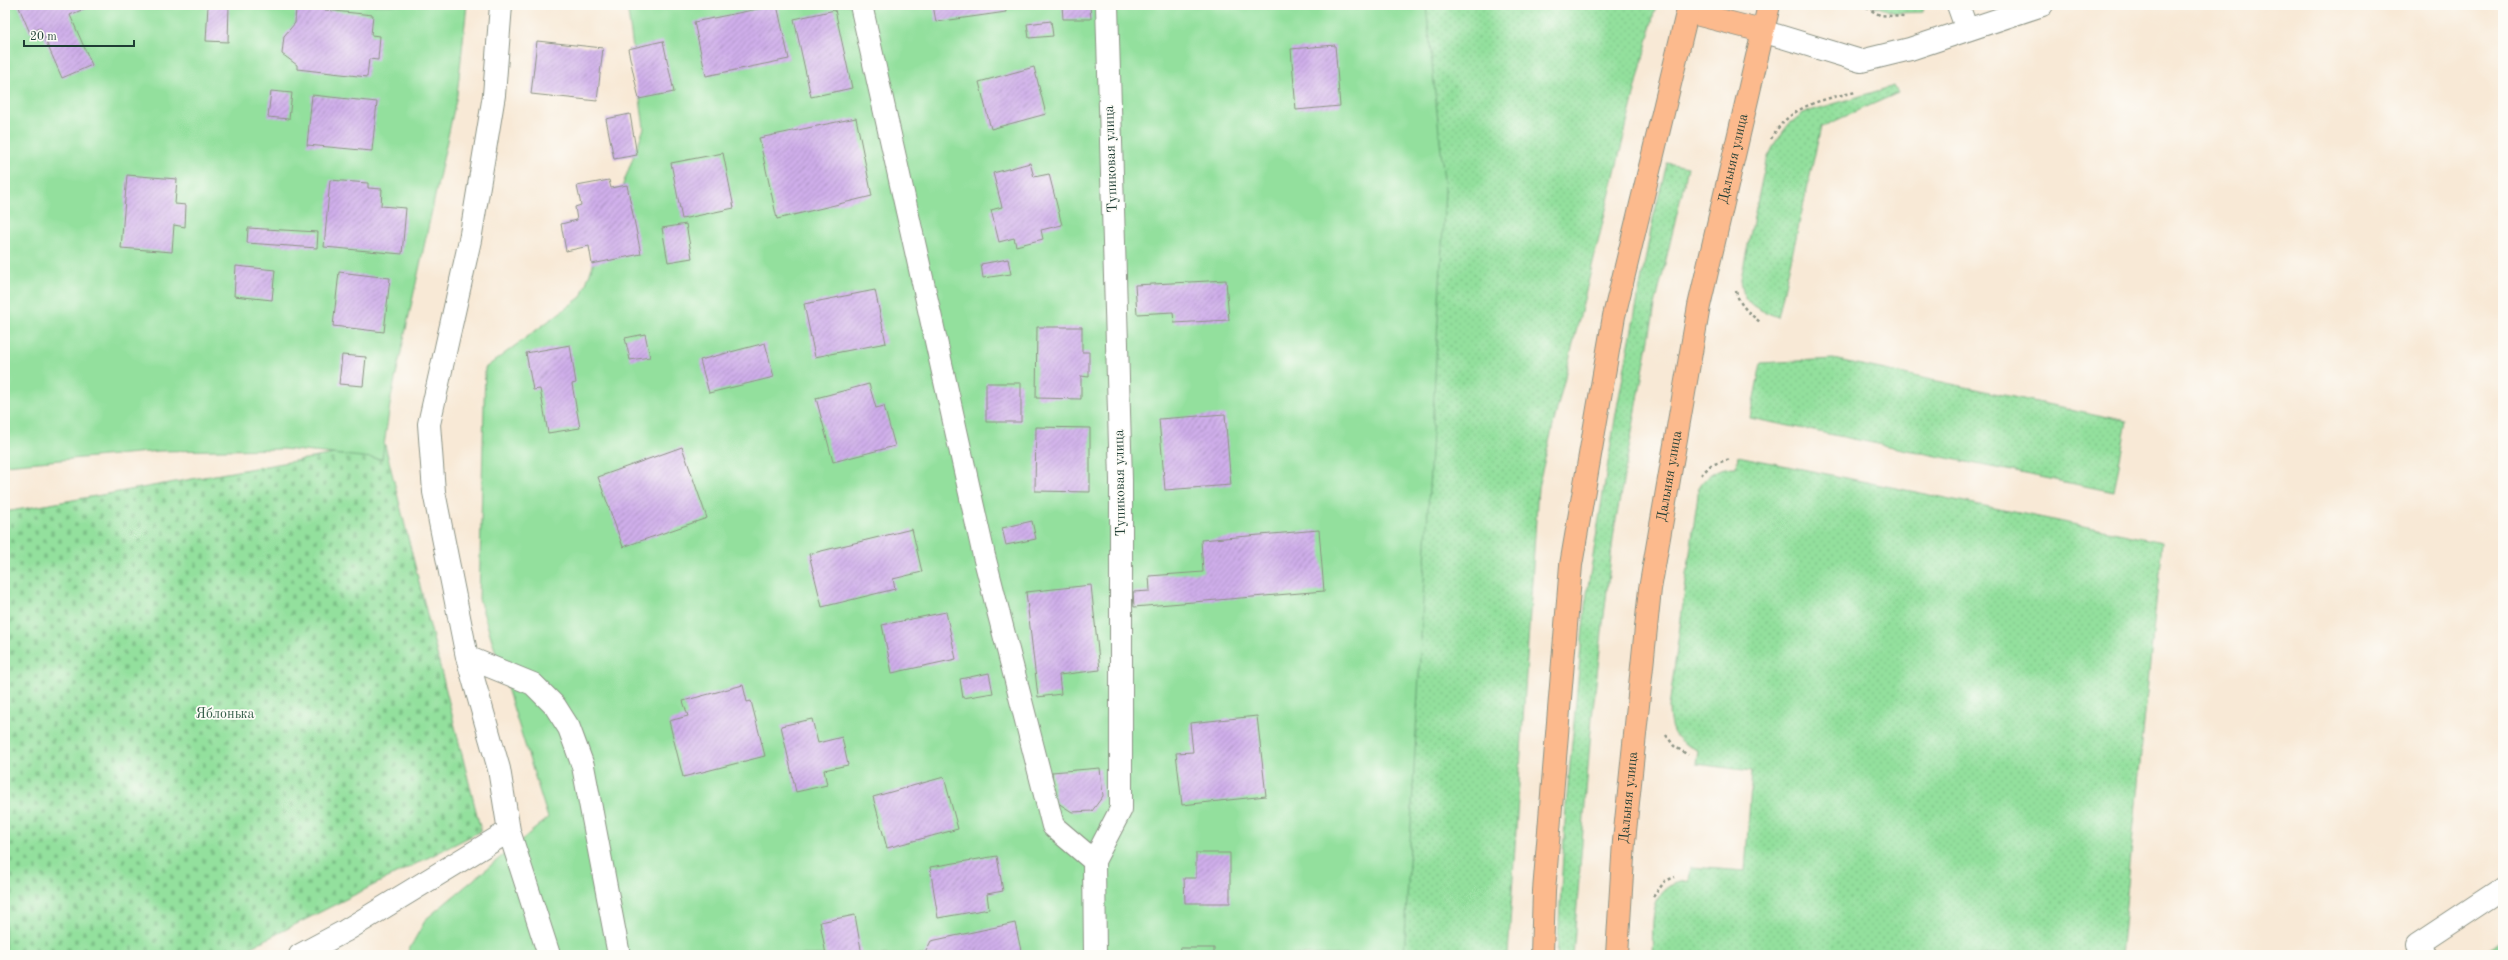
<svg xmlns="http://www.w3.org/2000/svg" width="2508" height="960" font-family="'Old Standard TT',serif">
	<defs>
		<pattern id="grass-dots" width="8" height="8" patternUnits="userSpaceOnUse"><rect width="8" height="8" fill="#93e09d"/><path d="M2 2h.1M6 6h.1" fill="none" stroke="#7ec188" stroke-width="1.8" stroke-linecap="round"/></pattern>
		<pattern id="cemetery-stones" width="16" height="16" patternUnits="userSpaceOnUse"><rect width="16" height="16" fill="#93e09d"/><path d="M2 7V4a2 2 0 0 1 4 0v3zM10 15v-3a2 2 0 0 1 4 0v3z" fill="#7ec188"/></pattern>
		<pattern id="building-hatch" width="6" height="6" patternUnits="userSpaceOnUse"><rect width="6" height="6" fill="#cfaeea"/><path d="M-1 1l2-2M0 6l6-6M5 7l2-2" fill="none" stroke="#a78fbe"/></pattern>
	</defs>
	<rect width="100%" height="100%" fill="#fdfcf7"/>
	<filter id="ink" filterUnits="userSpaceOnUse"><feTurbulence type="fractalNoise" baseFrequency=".025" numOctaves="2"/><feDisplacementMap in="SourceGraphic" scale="8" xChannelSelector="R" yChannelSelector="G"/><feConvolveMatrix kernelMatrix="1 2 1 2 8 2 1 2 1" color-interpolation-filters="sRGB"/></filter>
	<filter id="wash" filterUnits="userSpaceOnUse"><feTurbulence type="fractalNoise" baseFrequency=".012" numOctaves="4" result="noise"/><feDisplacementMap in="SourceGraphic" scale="16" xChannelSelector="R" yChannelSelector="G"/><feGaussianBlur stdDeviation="0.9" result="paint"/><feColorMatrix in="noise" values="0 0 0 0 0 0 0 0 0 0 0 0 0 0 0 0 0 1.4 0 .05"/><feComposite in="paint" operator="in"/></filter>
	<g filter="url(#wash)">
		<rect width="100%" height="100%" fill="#f8e9d6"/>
		<path fill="url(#grass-dots)" stroke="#598e68" d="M1426,5H1656L1538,487L1508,955H1398Z
			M1872,5H1922L1924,6L1923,12L1896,13Z
			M1894,86L1898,93L1821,127L1778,317C1755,308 1742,305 1741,278L1766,161L1776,141L1789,124L1803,113Z
			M1667,163L1688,167L1655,306L1614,531L1592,717L1573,955H1557L1566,806L1585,606L1616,413L1653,219Z
			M1833,359L2127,421L2114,492L1750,418L1761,363Z
			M1738,456L2162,542L2121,955H1652C1654,923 1646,883 1689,881L1691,867L1745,871L1752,771L1696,764L1698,750C1674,740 1670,734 1669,707L1699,487C1708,473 1719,467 1736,467Z
			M2503,939V955H2479Z"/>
		<path fill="url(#cemetery-stones)" stroke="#598e68" d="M385,445L481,831L235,955H5V512Z"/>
		<path fill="#93e09d" stroke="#598e68" d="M5,5H467L457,95L391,398L382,459L283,449L159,451L5,465Z
			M627,5H1426L1445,190L1404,955H406L426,919L548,818L479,599L485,368L581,297L644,128Z"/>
		<g id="blocks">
			<path fill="url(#building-hatch)" d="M18,5H93L70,15L92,65L62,78L40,28L30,33Z
				M208,5H229L228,42L206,41Z
				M777,5L789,59L706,76L694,22Z
				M933,5H1005L1006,12L936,22Z
				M1062,5H1090L1091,19H1063Z
				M296,7L373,15L371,35L380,36L378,60L369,59L367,77L297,69V65L282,54L284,36L295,23Z
				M835,10L852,88L811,97L794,19Z
				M1051,21L1053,36L1029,38L1027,24Z
				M537,41L603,48L597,101L531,94Z
				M663,41L674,92L639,99L628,49Z
				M1335,45L1340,106L1296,110L1291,49Z
				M1034,67L1046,114L991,129L979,82Z
				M271,91L292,93L289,119L268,117Z
				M312,95L377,102L372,151L307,145Z
				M630,114L637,155L614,159L606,119Z
				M856,118L872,196L777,219L759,138Z
				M723,153L734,208L682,219L671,163Z
				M1030,163L1034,177L1049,174L1062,225L1041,230L1043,239L1016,246L1014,238L999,242L991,210L1002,207L993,173Z
				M127,175L177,179L175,204L186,205L185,227L174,225L172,252L121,248Z
				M330,180L368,183V188L382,189L381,206L406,208L402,254L324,247Z
				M609,180L611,188L627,185L641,254L592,264L589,246L566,251L561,224L577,220L575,207L581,205L577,186Z
				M686,224L692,258L668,262L662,228Z
				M248,228L318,232L317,248L247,243Z
				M1008,259L1011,274L983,278L981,264Z
				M236,266L275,270L272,300L234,296Z
				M339,272L390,278L384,332L333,326Z
				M1226,280L1229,320L1174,323L1173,312L1137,314L1135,285Z
				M875,290L886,343L815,357L804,304Z
				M1037,327H1082V352H1089V377L1081,376V399L1036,398Z
				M645,334L650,357L630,360L625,338Z
				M765,343L774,377L709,393L700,360Z
				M570,345L576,383L572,384L580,428L548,433L540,389L533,390L526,353Z
				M342,355L366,357L363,386L339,384Z
				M986,383H1021V422H986Z
				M869,384L876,408L884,406L895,446L833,462L816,398Z
				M1225,414L1231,485L1165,490L1159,419Z
				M1036,427L1090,428V492L1035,491Z
				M682,447L707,518L623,547L598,477Z
				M1032,521L1036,539L1006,545L1002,528Z
				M912,529L922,572L893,579L895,589L822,607L809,554Z
				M1319,530L1324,591L1134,607L1133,592L1150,591L1149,576L1203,572L1201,540Z
				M1091,585L1100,670L1059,675L1061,694L1038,697L1026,592Z
				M946,612L956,659L892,673L882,625Z
				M989,673L993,693L963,698L960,679Z
				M743,685L747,702L751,701L765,756L683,777L669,721L688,716L683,701Z
				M1257,716L1266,796L1182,805L1176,753L1193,752L1190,723Z
				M812,719L818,743L842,737L848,765L824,770L827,785L796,792L781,726Z
				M1100,768L1103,796L1092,811L1072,812L1055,801L1052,772Z
				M944,777L958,829L887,848L873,797Z
				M1196,853H1230V903H1185L1184,878H1196Z
				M997,856L1003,891L987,894L989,909L938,918L930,867Z
				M855,915L862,955H826L820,922Z
				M1015,923L1022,955H924L931,941Z
				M1180,948H1214V955H1179Z"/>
		</g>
	</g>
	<g filter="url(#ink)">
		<use href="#blocks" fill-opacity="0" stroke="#8c9385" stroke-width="1"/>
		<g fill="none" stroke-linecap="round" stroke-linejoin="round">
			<g stroke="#8c9385" stroke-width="24">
				<path id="minor" d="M501,5L494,95L470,240L429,424L434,492L467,657L499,769L509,831L549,955
					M861,5L984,556L1053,826L1094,861
					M1958,5L1967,30
					M1762,31L1861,61L1910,49L2042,5
					M467,657L533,684L555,706L569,728L583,766L619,955
					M300,955L345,931L509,831
					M1095,955L1094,861L1121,809V480L1107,5
					M2424,955L2417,945L2503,888"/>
			</g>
			<g stroke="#8c9385" stroke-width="24">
				<g id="major">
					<path d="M1688,12L1762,31"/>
					<path d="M1542,955L1544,891L1571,565L1614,316L1689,5"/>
					<path id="s1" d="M1617,955L1624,841L1650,589L1699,306L1769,5"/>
				</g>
			</g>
			<path stroke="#8c9385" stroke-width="2.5" stroke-dasharray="3 3" stroke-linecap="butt" d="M1861,5L1880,15L1904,17
				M1771,139C1788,106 1823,99 1856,92
				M1736,291C1739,305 1749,313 1760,322
				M1701,475L1711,465L1730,459
				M1666,735L1674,746L1688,755
				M1653,897L1665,881L1675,877"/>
			<use href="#minor" stroke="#fff" stroke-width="22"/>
			<use href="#major" stroke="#fcba8d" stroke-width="22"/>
		</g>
	</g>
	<g text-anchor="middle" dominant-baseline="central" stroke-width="3.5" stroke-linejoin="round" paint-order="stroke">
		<g font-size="14" fill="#1f3d34" stroke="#fdfcf7">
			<text transform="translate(1111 159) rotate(-92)">Тупиковая улица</text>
			<text stroke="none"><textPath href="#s1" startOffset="806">Дальняя улица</textPath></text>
			<text stroke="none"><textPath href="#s1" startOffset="482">Дальняя улица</textPath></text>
			<text transform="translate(1120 483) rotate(-91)">Тупиковая улица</text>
			<text stroke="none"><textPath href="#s1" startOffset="158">Дальняя улица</textPath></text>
		</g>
		<g font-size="14" fill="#365e49" stroke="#fdfcf7">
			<text x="225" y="714">Яблонька</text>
		</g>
	</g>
	<rect width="2508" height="960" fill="none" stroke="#fdfcf7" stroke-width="20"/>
	<path d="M24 40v6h110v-6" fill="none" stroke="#1f3d34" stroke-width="2"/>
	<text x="30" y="40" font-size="12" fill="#1f3d34" stroke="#fdfcf7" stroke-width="3" paint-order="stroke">20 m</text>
</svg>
